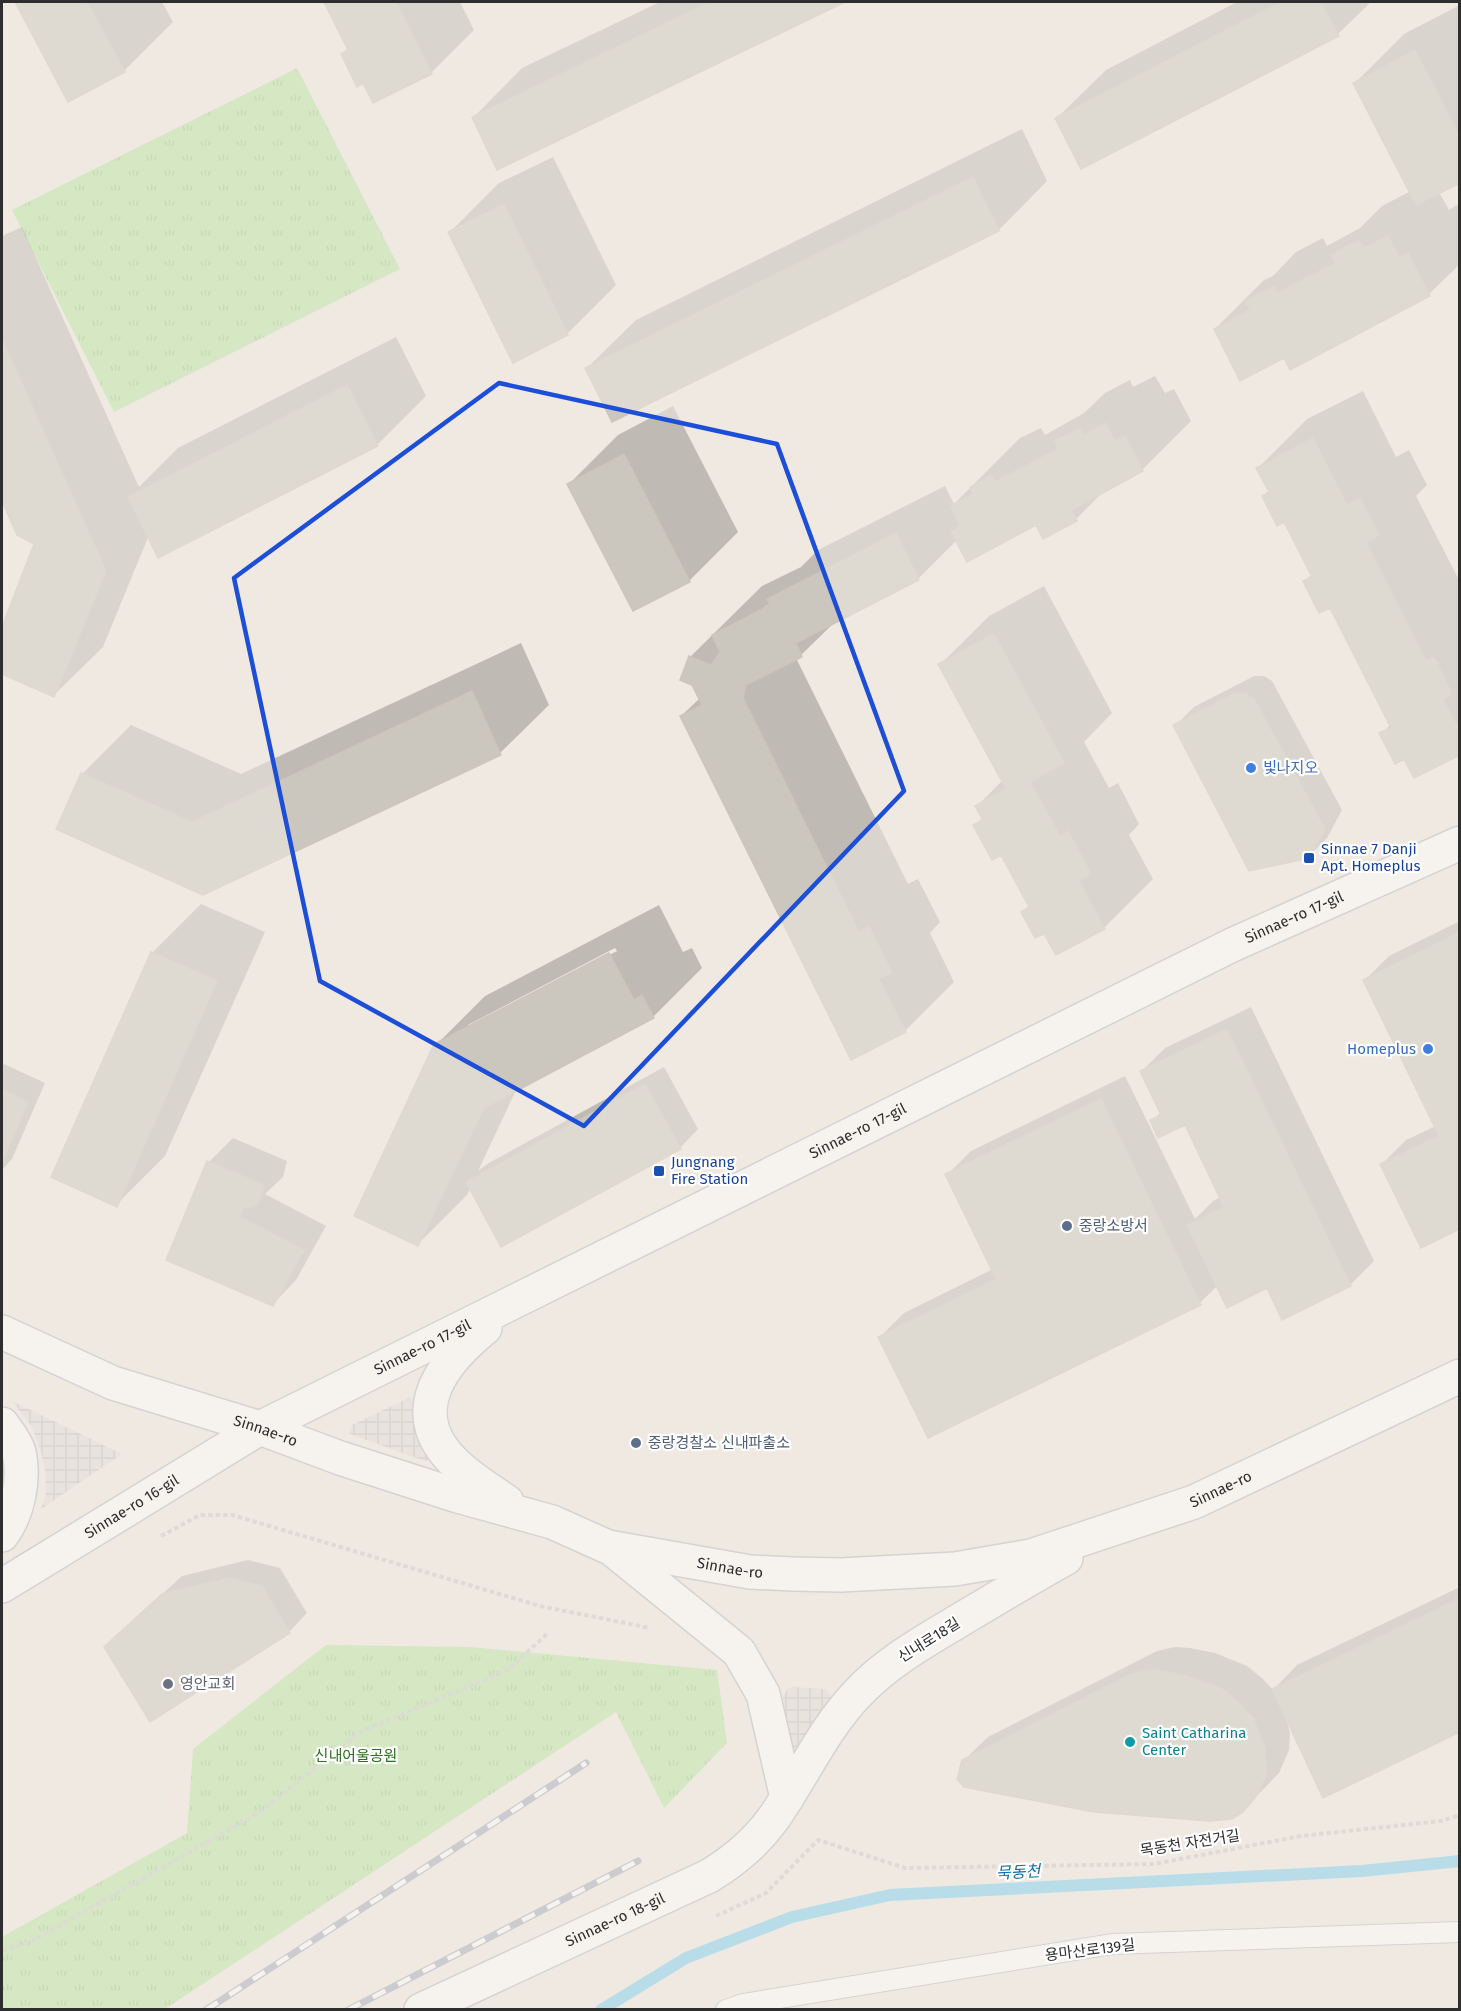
<svg xmlns="http://www.w3.org/2000/svg" width="1461" height="2011" font-family="'Fira Sans','Noto Sans KR',sans-serif">
	<defs>
		<pattern id="park-tufts" width="24" height="20" patternUnits="userSpaceOnUse" patternTransform="scale(1.5)"><rect width="24" height="20" fill="#b6e59e"/><path d="M3 7l-1-3M5 7V3M7 7l1-3M15 17l-1-3M17 17v-4M19 17l1-3" fill="none" stroke="#9dc588"/></pattern>
		<pattern id="plaza-grid" width="8" height="8" patternUnits="userSpaceOnUse" patternTransform="scale(1.5)"><rect width="8" height="8" fill="#dfdcd8"/><path d="M0 4h8M4 0v8" fill="none" stroke="#c0bdba"/></pattern>
	</defs>
	<rect width="100%" height="100%" fill="#efe9e1"/>
	<path fill="url(#park-tufts)" d="M297,68L400,269L114,412L12,210Z
		M326,1645L471,1647L717,1670L727,1743L664,1808L616,1712L165,2009H2V1937L187,1833L193,1749Z"/>
	<path fill="url(#plaza-grid)" d="M408,1398L412,1399L417,1433L422,1448L429,1458L428,1461H425L350,1434L349,1431L352,1425Z
		M12,1401L91,1439L122,1454L41,1509L46,1493L45,1471L41,1451L32,1427Z
		M794,1687L826,1689L832,1696L805,1755L801,1760L790,1752L783,1696L788,1688Z"/>
	<path fill="#0003" fill-rule="evenodd" d="M17,2H162L173,22L124,71L69,100Z
		M326,2H460L474,30L431,73L364,81L342,54L348,48Z
		M660,2H841L498,168L474,117L522,68Z
		M1237,2H1371L1338,34L1057,118L1106,70Z
		M1460,5V181L1439,192L1449,210L1457,205L1460,211V264L1429,294L1285,356L1215,329L1264,280L1273,276L1296,252L1323,238L1327,246L1360,228L1382,206L1411,191L1355,83L1404,34Z
		M1022,129L1047,181L999,230L612,420L587,368L636,320Z
		M553,157L616,285L567,334L450,232L499,183Z
		M22,227L139,487L178,448L396,337L426,396L377,445L149,535L103,647L54,695L2,673V631L36,544L18,534L2,498V236Z
		M1155,376L1165,393L1174,389L1191,421L1142,470L1104,491L1076,519L1037,523L957,540L918,579L836,621L801,655L796,658L908,884L918,879L940,922L930,933L954,982L905,1031L681,716L700,698L690,657L762,586L801,567L818,550L945,486L954,504L1020,438L1041,428L1045,435L1084,413L1105,393L1130,380L1133,387ZM776,601L764,610V607Z
		M1363,391L1396,457L1409,450L1427,485L1416,496L1460,582V753L1405,757L1381,734L1391,724L1331,606L1305,581L1312,574L1285,520L1264,496L1269,490L1258,468L1307,419Z
		M673,406L738,532L689,581L634,609L569,484L618,435Z
		M1044,586L1112,713L1084,742L1109,788L1118,783L1139,824L1129,835L1153,879L1104,928L1056,953L1044,932L1023,912L1030,905L1001,853L975,825L983,817L977,806L1003,780L940,665L989,616Z
		M521,643L549,705L500,753L203,893L82,774L131,725L241,774Z
		M1254,676H1264L1272,681L1342,810L1327,838L1308,857L1175,726L1194,707Z
		M201,904L265,932L165,1156L116,1205L152,953Z
		M659,905L683,952L692,948L702,968L653,1017L517,1088L478,1171L487,1164L664,1067L698,1129L680,1148L471,1187L467,1195L418,1244L436,1045L485,996ZM615,948L617,951L468,1029V1025Z
		M1460,921V1227L1382,1164L1406,1140L1436,1126L1365,980L1389,956Z
		M1251,1007L1374,1261L1350,1285H1218L1200,1303L880,1337L904,1313L993,1269L947,1175L971,1151L1125,1076L1195,1219L1213,1201L1221,1197L1185,1123L1152,1121L1161,1112L1141,1072L1165,1048Z
		M4,1064L45,1083L12,1159L2,1170V1067Z
		M233,1138L287,1161L283,1177L265,1194L326,1226L296,1280L273,1304L209,1162Z
		M248,1560L280,1568L307,1613L289,1632L124,1629L182,1576Z
		M1460,1587V1730L1287,1722L1290,1733L1289,1750L1279,1773L1242,1811L963,1761L988,1737L1157,1651L1175,1647L1190,1648L1215,1653L1247,1666L1263,1679L1273,1690L1297,1665Z"/>
	<g fill="none" stroke-linecap="round" stroke-linejoin="round">
		<path stroke="#75cff0" stroke-width="12" d="M601,2010L686,1958L792,1917L890,1895L1362,1871L1460,1861"/>
	</g>
	<path fill="#cbc7bf" stroke="#cbc5ba" stroke-width="1.5" d="M15,2H87L125,72L68,102Z
		M324,2H396L432,74L373,103L363,83L357,87L341,54L348,50Z
		M710,2H845L497,170L472,117Z
		M1281,2H1321L1339,36L1081,169L1055,118Z
		M1415,50L1460,137V183L1416,205L1353,83Z
		M973,177L999,231L612,422L585,368Z
		M504,204L568,335L513,363L448,232Z
		M1388,236L1400,258L1408,253L1430,296L1290,370L1284,358L1240,381L1214,329L1250,310L1245,301L1274,286L1277,293L1336,263L1331,255L1359,240L1364,248Z
		M2,339L106,571L54,697L2,674V627L34,544L17,535L2,501Z
		M347,385L378,446L158,558L128,497Z
		M1106,423L1115,441L1125,436L1143,471L1072,510L1077,521L1043,539L1036,525L967,562L951,532L960,526L950,506L973,494L970,487L992,475L995,482L1058,449L1054,441L1081,428L1084,435Z
		M1313,438L1347,505L1360,498L1379,535L1366,542L1426,661L1434,657L1452,694L1443,699L1460,732V755L1414,778L1404,759L1395,764L1379,733L1391,728L1330,608L1319,613L1303,581L1312,577L1284,522L1277,526L1262,496L1269,492L1256,468Z
		M624,454L690,582L633,611L567,484Z
		M896,533L919,580L796,643L802,657L746,685L743,698L859,932L869,926L892,973L879,979L906,1032L851,1060L680,716L702,705L692,685L680,680L689,656L711,665L720,652L712,635L770,605L767,599Z
		M994,634L1064,763L1030,782L1060,836L1068,831L1091,874L1079,881L1105,929L1056,955L1044,934L1035,938L1021,912L1029,907L1001,855L992,860L973,825L983,820L975,806L1006,789L938,664Z
		M472,691L501,755L203,895L56,829L81,773L192,822Z
		M1234,694H1245L1254,699L1325,829L1309,858L1249,871L1173,725Z
		M1460,932V1229L1421,1248L1380,1164L1439,1136L1363,980Z
		M151,952L217,981L117,1207L51,1177Z
		M609,953L634,1000L642,995L654,1018L484,1108L418,1246L354,1216L434,1044Z
		M1227,1029L1351,1286L1282,1320L1267,1288L1227,1308L1187,1225L1224,1207L1185,1125L1158,1138L1150,1120L1161,1115L1140,1071Z
		M645,1084L681,1149L501,1247L466,1182Z
		M2,1089L28,1102L2,1162Z
		M1101,1099L1201,1305L928,1438L878,1337L996,1279L945,1174Z
		M207,1161L264,1185L259,1202L252,1207L243,1208L240,1217L304,1250L273,1306L166,1260Z
		M229,1578L262,1586L290,1633L150,1722L104,1647L162,1594Z
		M1460,1598V1732L1323,1798L1272,1689Z
		M1150,1670L1165,1671L1190,1677L1222,1689L1239,1703L1253,1718L1265,1748L1266,1776L1255,1798L1243,1812L1232,1819L1209,1821L1094,1812L964,1787L957,1779L962,1760L1131,1674Z"/>
	<g fill="none" stroke-linecap="round" stroke-linejoin="round">
		<g stroke="#b4b7c1" stroke-width="22">
			<path id="lane" d="M726,2010L743,2004L1112,1944L1460,1932"/>
		</g>
		<g stroke="#b4b7c1" stroke-width="36">
			<g id="secondary">
				<path d="M485,1328C443,1362 404,1411 452,1460C468,1477 489,1489 507,1502"/>
				<path id="s1" d="M2,1332L113,1383L260,1428L340,1458L458,1496L552,1522L608,1547L750,1572L793,1574L841,1575L955,1569L1031,1556L1194,1502L1460,1376"/>
				<path d="M2,1424C8,1432 16,1442 19,1452C25,1479 18,1514 2,1535"/>
				<path d="M612,1549L739,1652L763,1694L787,1798"/>
				<path id="s2" d="M2,1586L260,1428L1232,945L1460,843"/>
				<path id="s3" d="M421,2010L709,1876C734,1861 756,1842 773,1819C802,1778 822,1731 857,1694C886,1663 923,1642 960,1620C995,1599 1030,1578 1066,1558"/>
			</g>
		</g>
		<path stroke="#c9c9c9" stroke-width="4" stroke-dasharray="4.5 3" stroke-linecap="butt" d="M161,1536L200,1515H232L540,1606L650,1628
			M716,1916L766,1893L818,1840L905,1868L1154,1864L1301,1836L1441,1821L1460,1815
			M2,1950L30,1942L259,1813L360,1732L508,1670L547,1634"/>
		<use href="#lane" stroke="#fff" stroke-width="20"/>
		<use href="#secondary" stroke="#fff" stroke-width="33"/>
		<g stroke="#a3a6b8" stroke-width="7">
			<path id="rail" d="M206,2010L586,1763
				M348,2010L638,1861"/>
		</g>
		<use href="#rail" stroke="#fff" stroke-width="4.5" stroke-dasharray="14" stroke-linecap="butt"/>
	</g>
	<path d="M0 0H1461V2011H0ZM499,383L777,444L904,791L584,1126L320,981L234,578Z" fill="#efe9e1" fill-opacity=".55" fill-rule="evenodd"/>
	<path fill="none" stroke="#1d4ed8" stroke-width="4.5" stroke-linejoin="round" d="M499,383L777,444L904,791L584,1126L320,981L234,578Z"/>
	<g fill="#3f7fe0" stroke="#fff" stroke-width="2">
		<circle cx="1251" cy="768" r="6"/>
		<circle cx="1428" cy="1049" r="6"/>
	</g>
	<g fill="#1a4fb4" stroke="#fff" stroke-width="2">
		<rect x="1303" y="852" width="12" height="12" rx="3"/>
		<rect x="653" y="1165" width="12" height="12" rx="3"/>
	</g>
	<g fill="#5c6f8a" stroke="#fff" stroke-width="2">
		<circle cx="1067" cy="1226" r="6"/>
		<circle cx="636" cy="1443" r="6"/>
	</g>
	<circle fill="#6b7280" stroke="#fff" stroke-width="2" cx="168" cy="1684" r="6"/>
	<circle fill="#0f9aa8" stroke="#fff" stroke-width="2" cx="1130" cy="1742" r="6"/>
	<g text-anchor="middle" dominant-baseline="central" stroke-width="4.5" stroke-linejoin="round" paint-order="stroke">
		<g font-size="15" fill="#366cbe" stroke="#fff" text-anchor="start">
			<text x="1263" y="768">빛나지오</text>
			<text x="1416" y="1049" text-anchor="end">Homeplus</text>
		</g>
		<g font-size="15" fill="#164399" stroke="#fff" text-anchor="start">
			<text x="1321" y="849">Sinnae 7 Danji<tspan x="1321" dy="17">Apt. Homeplus</tspan></text>
			<text x="671" y="1162">Jungnang<tspan x="671" dy="17">Fire Station</tspan></text>
		</g>
		<g font-size="15" fill="#2e2e2e" stroke="#fff">
			<text stroke="none"><textPath href="#s2" startOffset="1456">Sinnae-ro 17-gil</textPath></text>
			<text stroke="none"><textPath href="#s2" startOffset="970">Sinnae-ro 17-gil</textPath></text>
			<text stroke="none"><textPath href="#s2" startOffset="484">Sinnae-ro 17-gil</textPath></text>
			<text stroke="none"><textPath href="#s1" startOffset="282">Sinnae-ro</textPath></text>
			<text stroke="none"><textPath href="#s1" startOffset="1272">Sinnae-ro</textPath></text>
			<text stroke="none"><textPath href="#s2" startOffset="152">Sinnae-ro 16-gil</textPath></text>
			<text stroke="none"><textPath href="#s1" startOffset="768">Sinnae-ro</textPath></text>
			<text transform="translate(929 1640) rotate(-32)">신내로18길</text>
			<text transform="translate(1190 1843) rotate(-9)">목동천 자전거길</text>
			<text stroke="none"><textPath href="#s3" startOffset="214">Sinnae-ro 18-gil</textPath></text>
			<text transform="translate(1090 1950) rotate(-7)">용마산로139길</text>
		</g>
		<g font-size="15" fill="#4e5e75" stroke="#fff" text-anchor="start">
			<text x="1079" y="1226">중랑소방서</text>
			<text x="648" y="1443">중랑경찰소 신내파출소</text>
		</g>
		<g font-size="15" fill="#5b616d" stroke="#fff" text-anchor="start">
			<text x="180" y="1684">영안교회</text>
		</g>
		<g font-size="15" fill="#0d838f" stroke="#fff" text-anchor="start">
			<text x="1142" y="1733">Saint Catharina<tspan x="1142" dy="17">Center</tspan></text>
		</g>
		<g font-size="15" fill="#2c6e1b" stroke="#fff">
			<text x="356" y="1756">신내어울공원</text>
		</g>
		<g font-size="16" font-style="italic" fill="#0d6fa3" stroke="#fff">
			<text transform="translate(1018 1872) rotate(-3)">묵동천</text>
		</g>
	</g>
	<rect width="1461" height="2011" fill="none" stroke="#2e2e2e" stroke-width="6"/>
</svg>
